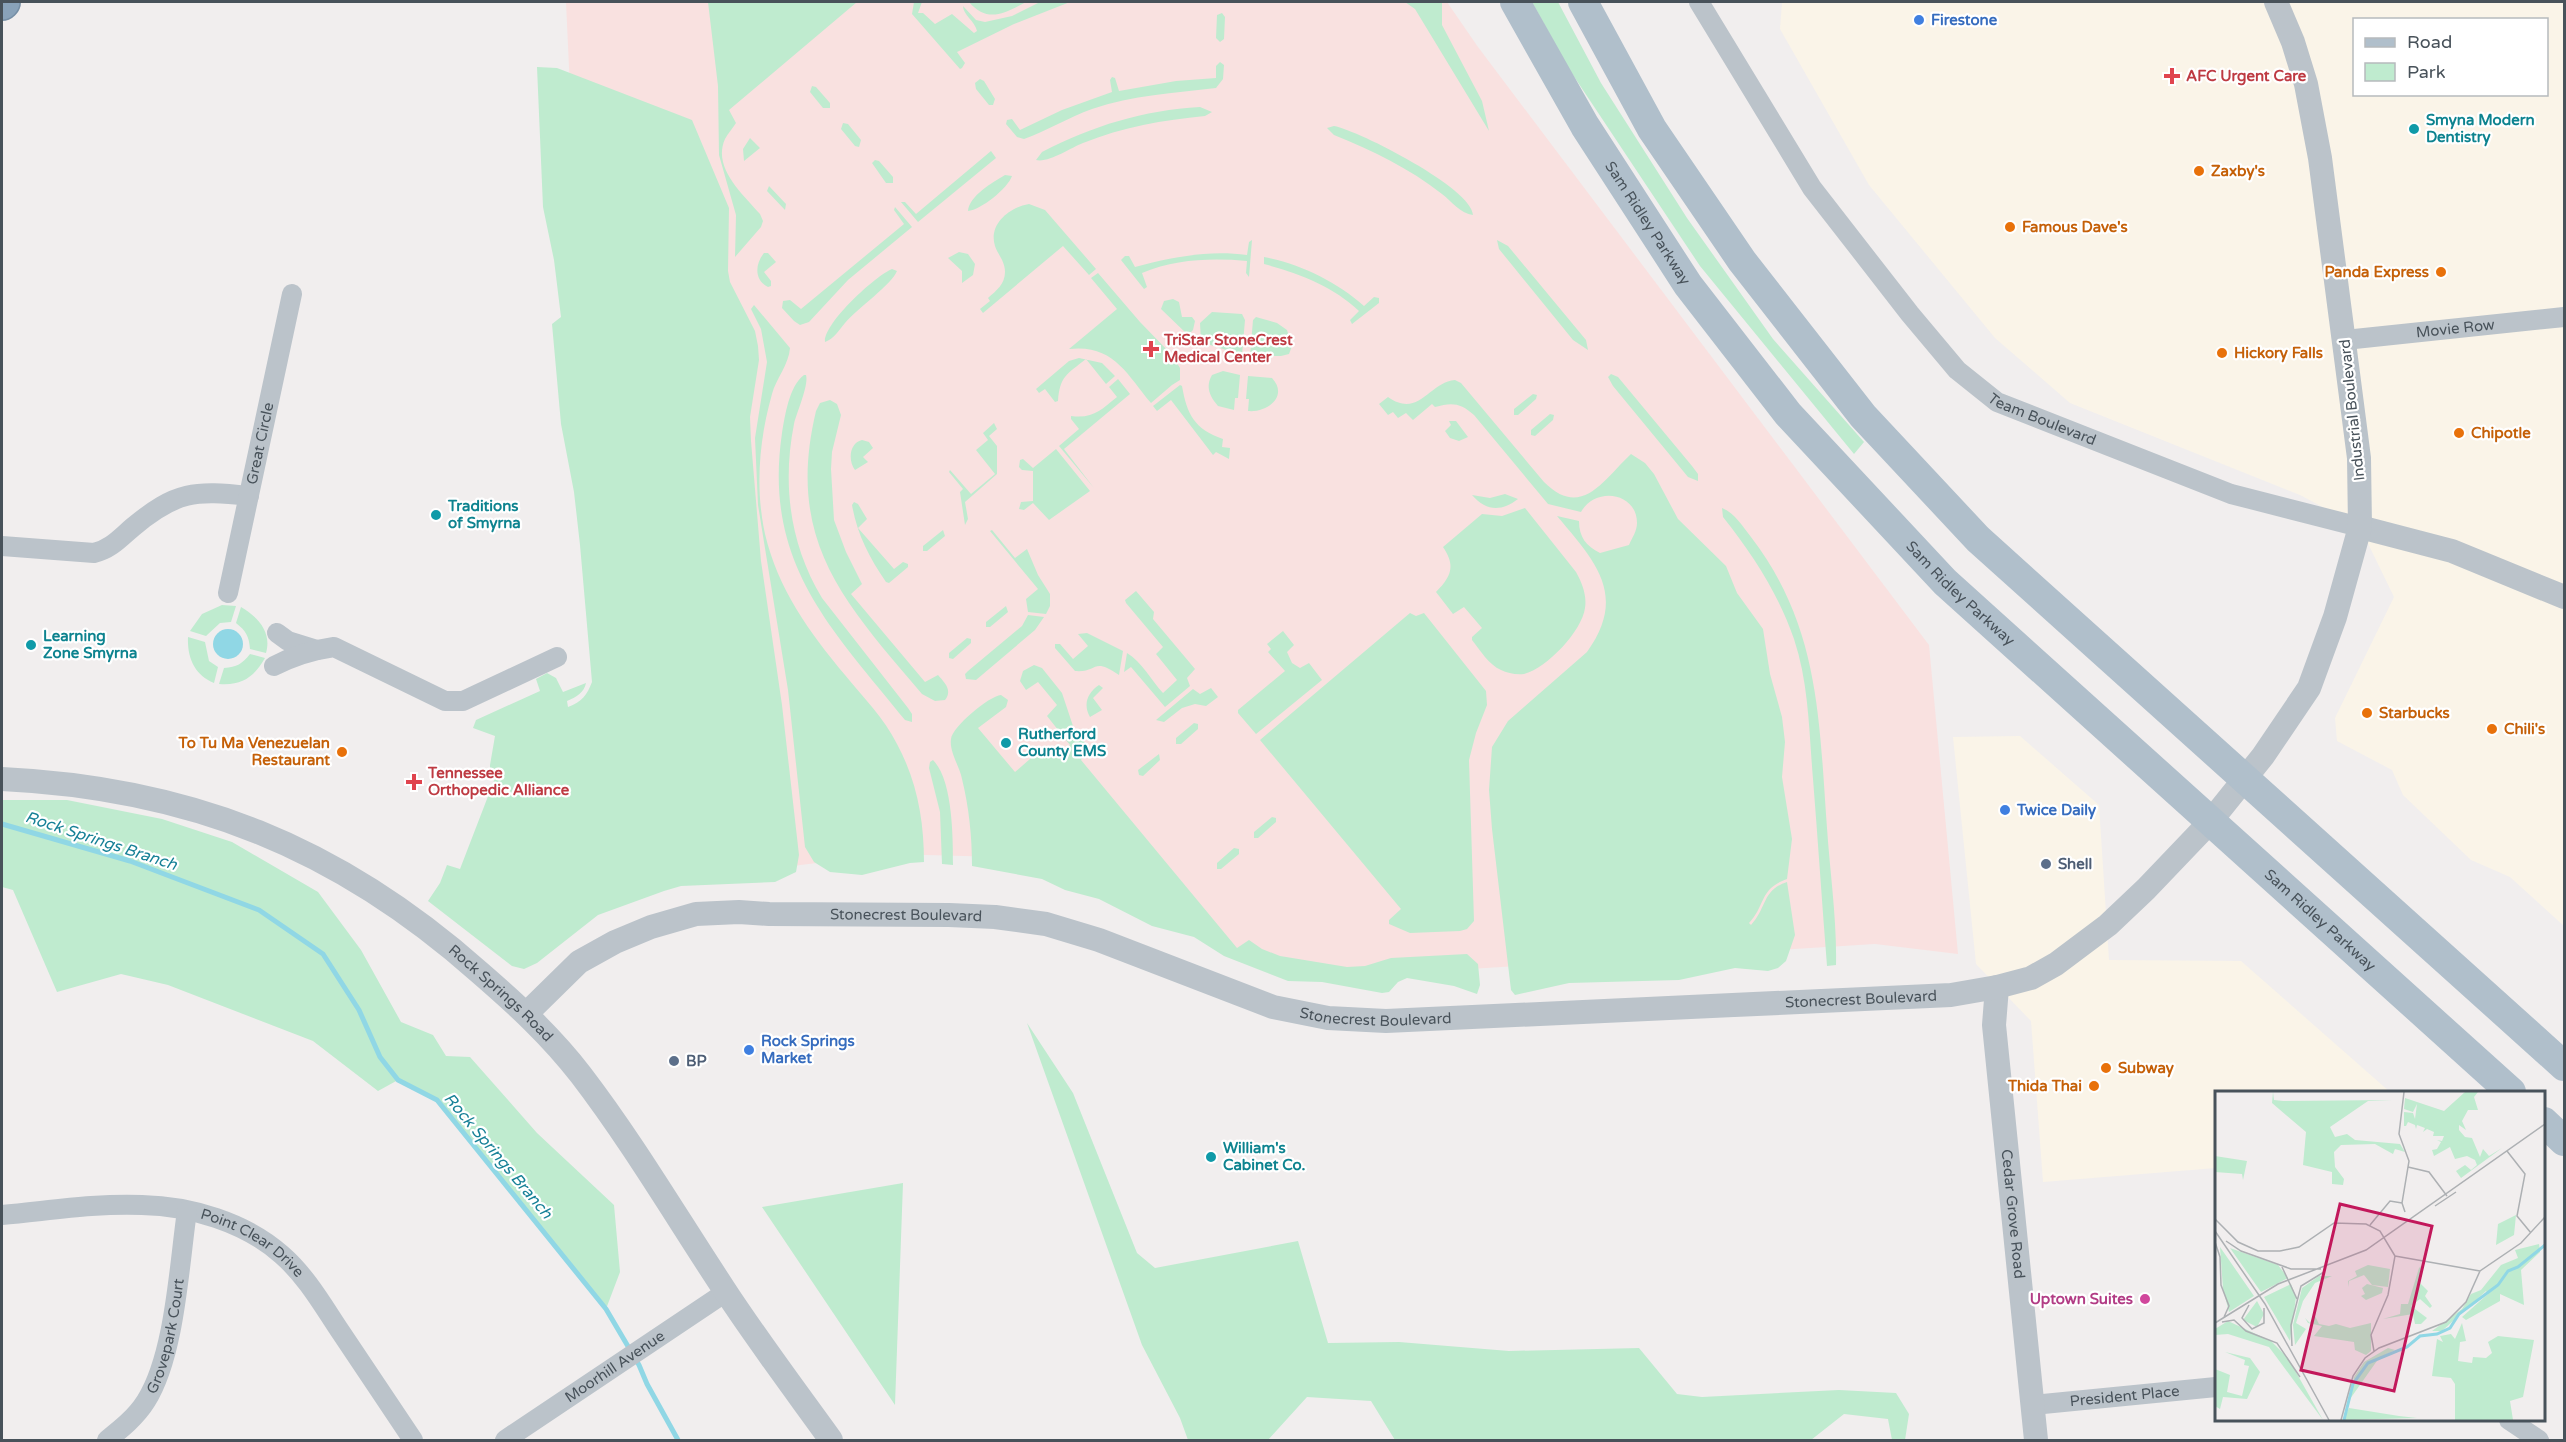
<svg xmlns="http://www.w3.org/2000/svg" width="2566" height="1442" font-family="'Varela Round',sans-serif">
	<rect width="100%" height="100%" fill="#f1eeee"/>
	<path fill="#faf4e8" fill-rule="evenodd" d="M1782,2H2564V926L2510,877L2471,860L2403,795L2392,770L2337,741L2335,718L2394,597L2360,527L2300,495L2070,403L1995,338L1869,185L1780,29ZM2354,20H2546V94H2354Z
		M2020,736L2099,805L2109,960L2241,961L2390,1092H2216V1168L2043,1182L2031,1021L1976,964L1953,737Z"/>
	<path fill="#f9e1e0" d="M566,2H1447L1478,47L1929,645L1958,954L1875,944L1340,977L1247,956L1000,857L890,854L759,870L571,111Z"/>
	<path fill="#bfebcf" d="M708,2H857L729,110L736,123C733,128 728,133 725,139C712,168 743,194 760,214L763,221L761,227L735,257L736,215L719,155L718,86Z
		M914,2H922L918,13H923L935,24L952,14L974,33L977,31C975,21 963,15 963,6L976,20L985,22L1012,16L1040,2H1070L1014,24L957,52L965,63L962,68L960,69L912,14Z
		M969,2H1026C1004,14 987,23 969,2Z
		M1405,2H1442V25L1482,101L1489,131L1415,9Z
		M1532,2H1558L1601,83L1687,218L1773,339L1864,442L1854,454L1700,266L1569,69Z
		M1222,13L1225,17L1224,39L1220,42L1216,38L1217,15Z
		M1220,62L1224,65L1223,79L1216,88C1174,93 1133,95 1092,109C1069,117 1047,131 1024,139L1017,137L1006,124L1007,120L1012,119L1020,130L1062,110L1112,92L1110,80L1112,77L1115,78L1119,91L1176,81L1216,78V66Z
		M537,67L557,68L692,120L729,208L728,271L730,282L755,331L758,346L759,360L750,417L751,441L761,561L782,705L799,855L796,872L775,882L681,886L664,891L598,915L537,963L524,969L512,966L428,901L440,883L447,865L460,869L497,773L490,770V765L495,736L473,728L476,720L540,691L536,679L547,673L556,678L563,692L586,683C584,693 576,697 567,701L568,707C582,702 587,695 592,682L580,545L574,492L561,424L552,324L561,317L554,260L543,207Z
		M980,79L984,81L995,99L993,105H989L976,89L975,83Z
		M812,86L816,87L830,103V108H823L810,92Z
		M1200,107L1212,112L1205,116C1163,120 1123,127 1083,143C1070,148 1049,163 1036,160L1042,152C1092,126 1144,110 1200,107Z
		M843,123L848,124L861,140L859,147L855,146L841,129Z
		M1334,126C1360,131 1473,189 1473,215C1461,214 1451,201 1442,194C1409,168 1373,151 1334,135L1327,128Z
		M750,138L760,148L744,161L743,149Z
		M991,151L996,158L918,222L901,202H905L916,214Z
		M875,160L879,161L893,177V183H886L872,163Z
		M1005,175L1012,176C1008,188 981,210 968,211C969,196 993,182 1005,175Z
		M769,186L786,204L785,210L767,191Z
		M1029,204L1045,210L1096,269L1089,275L1063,246L983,313L980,309L990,301L988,298C996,291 1005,284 1005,272C1005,261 998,255 995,246C988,224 1010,207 1029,204Z
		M895,207L912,227L848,280L809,322L800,325L794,321L782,308L783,301L790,300L801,309L904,224L894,210Z
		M1252,240L1249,277L1246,273L1247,261C1211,258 1176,259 1142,273L1147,287L1144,289L1121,260L1125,256H1129L1135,267C1173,257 1208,250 1247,255L1249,242Z
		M1497,240L1508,246L1586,340L1588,350L1573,340L1499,249Z
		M959,252L968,254L975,264L973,275L962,283V271L948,258Z
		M764,253H768L776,262L764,272L771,281V286L768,287C754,280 755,264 764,253Z
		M1264,257C1301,264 1337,282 1364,306L1374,297L1379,298V303L1352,324L1350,320L1359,311C1333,286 1298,273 1264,264Z
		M892,269L897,271C892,284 857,309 845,323C839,330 834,339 825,342C823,324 875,276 892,269Z
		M1098,273L1140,322L1172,355L1180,368V380L1172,385L1151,403C1126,373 1113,344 1069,349L1117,309L1091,278Z
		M1173,299L1179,302L1182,317H1192L1195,321L1193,330L1188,335L1161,309L1164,301Z
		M754,305L790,348C789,364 776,379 772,394C759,440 755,488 765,534C778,589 809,632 845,675C863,697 884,718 897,744C917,781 924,820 924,862L910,863L862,875L830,872L814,862L805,847L788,690L758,505L755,438L767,362L761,329L751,309Z
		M1212,312L1242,314L1245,320L1242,355L1201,342L1200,323Z
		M1256,317L1277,323L1287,330L1292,346L1289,354L1281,356H1250L1253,320Z
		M1079,358L1102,363L1115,376L1106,384L1086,359C1066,375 1060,376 1058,401L1055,402L1045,389L1039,393L1036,389L1069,361Z
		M1223,371L1240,375L1238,398H1235L1234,410L1218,406C1210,397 1205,387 1212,375Z
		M1611,374L1618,377L1692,466L1698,474V481L1688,477L1613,386L1608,377Z
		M804,375H806C809,385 797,412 794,424C782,485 790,545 822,598L908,708L912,714V722L905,720C830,627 763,563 782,433C785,416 789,386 804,375Z
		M1248,376L1272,378C1289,396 1267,413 1248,411L1249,399H1246Z
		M1118,379L1130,394L1064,449L1094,488L1059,446L1079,429L1071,419V416C1093,419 1101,410 1117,397L1109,387Z
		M1455,380L1461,383L1544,482C1582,520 1604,479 1631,454L1645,463L1654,474L1678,519L1726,566L1737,593L1763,629L1770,674L1782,717L1785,742L1782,777L1792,839L1787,879C1759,889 1766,905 1749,923L1751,925C1767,908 1762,890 1787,882L1795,935L1786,961L1778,968L1768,971L1735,968L1679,980L1569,983L1515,995L1511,990L1492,829L1489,790L1492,747L1508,721L1587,652C1628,595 1595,561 1557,516L1579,521C1579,537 1586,546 1600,553L1629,545C1632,538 1637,531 1637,523C1637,492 1595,486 1581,512L1548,504L1474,415C1461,403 1452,402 1435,407L1432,404L1413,420L1406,413L1398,418L1393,412L1388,415L1379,404L1388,397C1419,419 1429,382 1455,380Z
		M1180,385L1182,386C1187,414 1194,429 1223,439L1222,447L1230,448L1229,459L1216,452L1213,455L1171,400L1157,411L1153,406Z
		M1533,394L1537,395L1536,399L1518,415H1514V409Z
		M830,400L837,404L841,415L832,452L831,469L834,520L846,552L862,584L851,594L925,682L938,675C944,682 953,690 945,700L935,701L922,694C844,602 785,541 816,411L820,403Z
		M1550,414L1554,415L1553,420L1535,436L1531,435V430Z
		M1449,421H1456L1468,437L1459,441L1450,438L1445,431L1451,425Z
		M994,423L997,429L989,436L997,446V474L965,502L968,519L965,525L960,492L963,489L949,472L950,470L971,494L995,474L976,450L988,440L983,433Z
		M862,440L869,442L873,448L863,457L868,462L855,470C848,461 849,443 862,440Z
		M1056,449L1090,491L1049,520L1033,503L1024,510L1019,509L1021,502L1033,501V471L1022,470L1019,467L1020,460L1023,459L1033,468Z
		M1505,494L1518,499C1501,512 1486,511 1472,495L1490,498Z
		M854,502L858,504L867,519L858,528L894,569L903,562L908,564V567L889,583L886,582C869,557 857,534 852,505Z
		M1525,508L1576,572C1582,583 1587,595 1585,608C1582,631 1547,668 1524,674C1516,675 1507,673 1501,670C1489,665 1480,650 1472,640V637L1482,628L1464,607L1453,614L1436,592C1451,577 1456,566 1443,547L1482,514L1502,516Z
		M1722,508C1735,513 1743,527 1751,537C1820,627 1819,720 1827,828C1830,873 1837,920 1836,965L1827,966C1822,904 1818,841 1813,779C1809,732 1809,684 1794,639C1778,593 1753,555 1723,517Z
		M943,530L945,536L927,551H923V546Z
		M992,530L1015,558L1027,549L1038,575L1050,594V606L1046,614L1028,612L1026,599L1038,589L990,531Z
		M1136,591L1154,612L1153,619L1195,669L1187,678L1190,686L1165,707L1131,667L1124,672L1127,653C1142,662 1151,680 1163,693L1177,680L1156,654L1163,647L1126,603L1125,600Z
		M222,605L236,606L231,622L220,623L206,636L190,631L202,614Z
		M1006,606L1008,612L990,627H986V622Z
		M241,607C258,617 272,632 266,653L250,649C249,636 246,631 236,623Z
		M1410,613L1416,616L1424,613L1486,691L1487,705L1476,733L1469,760L1474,921L1467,929L1460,931L1410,933L1389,924V920L1401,909L1260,740Z
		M1028,615L1044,617L1035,630L976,680L966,679L965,674L968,671L1022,626Z
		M1283,631L1294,645L1287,652L1292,663L1300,668L1309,663L1322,680L1256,734L1238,713V710L1285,671L1268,652L1271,649L1267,644Z
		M1087,633L1123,651L1119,675C1092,656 1098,673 1075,671L1055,648V644H1060L1073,659L1088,646L1078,634Z
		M188,637L205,642L209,661L218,667L214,683C195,675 187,658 188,637Z
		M967,638L971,639V643L953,659L949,658V653Z
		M250,654L265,658C254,677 242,686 219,684L224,668C237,667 242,664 250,654Z
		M1034,665L1042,668L1062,693L1075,732L1089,747L1081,760L1237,948L1249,940L1262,949L1280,956L1347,967L1365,966L1391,958L1467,954L1478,964L1480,985L1477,994L1454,986L1407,978L1398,982L1389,992L1382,993L1322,982L1288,981L1224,956L1194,937L1152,926L1099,899L1065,890L1042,879L972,866C972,836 969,808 962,779C960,767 949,752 951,739C952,727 989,696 1001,695L1008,700L1006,707L978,728L1015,772L1045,746L1058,755L1070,745L1047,716L1057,705L1038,682L1026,690L1020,681L1023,671Z
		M1099,685L1103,688L1093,698L1102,710L1090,717C1083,705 1087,693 1099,685Z
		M1211,688L1218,697L1206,706L1195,704L1182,708L1164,722L1156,720L1193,689L1200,694Z
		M1194,723L1198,724V729L1181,744H1176V738Z
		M1159,754L1160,760L1143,776L1139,775L1138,770Z
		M933,760C953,780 953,838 953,865L942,864L940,812L929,768L930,762Z
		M2,800H67L162,819L232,842L318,892L361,950L401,1022L433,1035L446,1056L470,1057L537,1133L614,1205L620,1272L606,1309L437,1100L398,1080L378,1091L313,1041L168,985L121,974L57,992L13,890L2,887Z
		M1272,817L1276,818V822L1258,838H1254V832Z
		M1234,848L1239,849V854L1221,869H1217V863Z
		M1027,1023L1073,1093L1137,1253L1155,1268L1298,1241L1328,1343L1399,1342L1509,1351L1639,1348L1677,1394L1702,1397L1839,1390L1896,1393L1909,1414L1905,1440H1892L1888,1419L1844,1414L1811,1440H1395L1371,1401L1307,1397L1268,1440H1188L1180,1418L1142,1345Z
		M903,1183L895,1405L762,1207Z"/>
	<path fill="#90d7e5" d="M213 644a15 15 0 1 1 30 0a15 15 0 1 1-30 0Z"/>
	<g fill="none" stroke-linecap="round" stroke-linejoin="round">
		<path stroke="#90d7e5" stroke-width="5" d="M2,824L130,861L259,910L323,954L359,1010L380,1057L398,1080L437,1100L606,1309L639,1365L647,1384L678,1440"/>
		<g stroke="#758ea5" stroke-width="36">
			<path id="motorway" d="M2,3L3,2"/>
		</g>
		<g stroke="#bbc3ca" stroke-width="20">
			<path id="s1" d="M1699,2L1812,188L1910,314L1957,370L1997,402L2231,494L2360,527"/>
			<path id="s2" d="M2345,340L2564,317"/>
			<path d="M2,546L94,553C111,549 120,538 133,527C176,491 195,490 249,496"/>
			<path id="s3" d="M228,593L292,294"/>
			<path d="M277,633L288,641L317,650"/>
			<path d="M274,666C293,656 313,650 334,647L445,701H463L557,657"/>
			<path id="s4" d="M2,1215C48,1211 95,1203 142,1205C190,1206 245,1222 282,1255C306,1276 322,1304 340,1331C364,1367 389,1404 413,1440"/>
			<path id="s5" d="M2033,1405L2216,1387"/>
			<path d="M2509,1420L2539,1440"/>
			<path id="s6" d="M107,1440C121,1429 136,1417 146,1401C175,1355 179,1266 187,1211"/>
			<path id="s7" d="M505,1440L726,1292"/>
		</g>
		<g stroke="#bbc3ca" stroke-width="24">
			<path d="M2360,527L2452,551L2564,597"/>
			<path id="s8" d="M2,779C190,788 338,847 479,972C516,1004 551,1036 581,1075C633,1143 677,1218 724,1289C758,1341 795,1390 831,1440"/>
			<path id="s9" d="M1997,987L1994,1025L2036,1440"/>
			<path id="s10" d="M527,1013L579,962L615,942L651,927L696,914L739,912L769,914L949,915L995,917L1046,924L1099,940L1273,1007L1328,1018L1386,1021L1951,995L1997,987L2031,978L2056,964L2108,925L2146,889L2210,822L2263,756L2309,688L2335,617L2360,527L2359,458L2320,158L2306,84L2293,42L2276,2"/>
		</g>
		<g stroke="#b0bfcb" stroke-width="30">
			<path id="s11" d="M1515,2L1585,126L1688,285L1788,414L1945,582L2511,1092"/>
			<path d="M1583,2L1652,129L1742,261L1863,416L1978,539L2564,1066"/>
			<path d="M2544,1122L2564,1141"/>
		</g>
		<use href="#motorway" stroke="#89a2b9" stroke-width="33"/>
	</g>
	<g fill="#3f7fe0" stroke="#fff" stroke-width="2">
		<circle cx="1919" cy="20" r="6"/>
		<circle cx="2005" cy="810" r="6"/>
		<circle cx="749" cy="1050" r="6"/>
	</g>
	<g fill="#e0444e" stroke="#fff" stroke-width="2">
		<path d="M2169 67h6v6h6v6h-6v6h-6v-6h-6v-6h6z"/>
		<path d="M1148 340h6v6h6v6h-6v6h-6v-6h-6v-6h6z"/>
		<path d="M411 773h6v6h6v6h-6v6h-6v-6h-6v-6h6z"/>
	</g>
	<g fill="#0f9aa8" stroke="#fff" stroke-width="2">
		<circle cx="2414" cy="129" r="6"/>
		<circle cx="436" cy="515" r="6"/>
		<circle cx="31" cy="645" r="6"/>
		<circle cx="1006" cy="743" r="6"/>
		<circle cx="1211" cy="1157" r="6"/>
	</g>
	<g fill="#e8710a" stroke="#fff" stroke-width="2">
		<circle cx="2199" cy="171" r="6"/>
		<circle cx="2010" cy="227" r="6"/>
		<circle cx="2441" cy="272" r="6"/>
		<circle cx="2222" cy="353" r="6"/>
		<circle cx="2459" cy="433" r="6"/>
		<circle cx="2367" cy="713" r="6"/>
		<circle cx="2492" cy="729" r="6"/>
		<circle cx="342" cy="752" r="6"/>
		<circle cx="2106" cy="1068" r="6"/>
		<circle cx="2094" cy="1086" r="6"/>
	</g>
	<g fill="#5c6f8a" stroke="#fff" stroke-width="2">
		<circle cx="2046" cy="864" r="6"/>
		<circle cx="674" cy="1061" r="6"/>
	</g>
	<circle fill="#d1479c" stroke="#fff" stroke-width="2" cx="2145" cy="1299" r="6"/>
	<g text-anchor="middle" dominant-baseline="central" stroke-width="4.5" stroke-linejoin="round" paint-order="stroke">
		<g font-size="15" font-weight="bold" fill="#366cbe" stroke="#fff" text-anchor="start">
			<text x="1931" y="20">Firestone</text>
			<text x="2017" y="810">Twice Daily</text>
			<text x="761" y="1041">Rock Springs<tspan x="761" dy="17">Market</tspan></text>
		</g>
		<g font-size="15" font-weight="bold" fill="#be3a42" stroke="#fff" text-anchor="start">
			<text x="2186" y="76">AFC Urgent Care</text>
			<text x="1164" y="340">TriStar StoneCrest<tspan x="1164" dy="17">Medical Center</tspan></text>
			<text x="428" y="773">Tennessee<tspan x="428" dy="17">Orthopedic Alliance</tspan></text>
		</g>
		<g font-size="15" font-weight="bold" fill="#0d838f" stroke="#fff" text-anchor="start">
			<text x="2426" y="120">Smyna Modern<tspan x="2426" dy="17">Dentistry</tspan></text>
			<text x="448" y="506">Traditions<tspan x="448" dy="17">of Smyrna</tspan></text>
			<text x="43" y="636">Learning<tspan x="43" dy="17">Zone Smyrna</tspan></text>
			<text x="1018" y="734">Rutherford<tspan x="1018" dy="17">County EMS</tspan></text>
			<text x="1223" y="1148">William's<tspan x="1223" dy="17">Cabinet Co.</tspan></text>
		</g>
		<g font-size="15" font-weight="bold" fill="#c56008" stroke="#fff" text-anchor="start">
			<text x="2211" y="171">Zaxby's</text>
			<text x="2022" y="227">Famous Dave's</text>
			<text x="2429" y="272" text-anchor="end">Panda Express</text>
			<text x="2234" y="353">Hickory Falls</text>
			<text x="2471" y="433">Chipotle</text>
			<text x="2379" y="713">Starbucks</text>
			<text x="2504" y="729">Chili's</text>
			<text x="330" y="743" text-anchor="end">To Tu Ma Venezuelan<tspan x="330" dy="17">Restaurant</tspan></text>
			<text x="2118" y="1068">Subway</text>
			<text x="2082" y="1086" text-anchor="end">Thida Thai</text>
		</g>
		<g font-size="15" fill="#48525a" stroke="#fff">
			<text stroke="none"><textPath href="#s11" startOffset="258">Sam Ridley Parkway</textPath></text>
			<text stroke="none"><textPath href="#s2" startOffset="111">Movie Row</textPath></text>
			<text transform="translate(2352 410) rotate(-96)">Industrial Boulevard</text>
			<text stroke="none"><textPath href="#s1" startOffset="550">Team Boulevard</textPath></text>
			<text stroke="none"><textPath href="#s3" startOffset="153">Great Circle</textPath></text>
			<text stroke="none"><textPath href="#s11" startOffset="744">Sam Ridley Parkway</textPath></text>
			<text stroke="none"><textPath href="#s10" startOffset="410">Stonecrest Boulevard</textPath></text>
			<text stroke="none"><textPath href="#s11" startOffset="1230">Sam Ridley Parkway</textPath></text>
			<text stroke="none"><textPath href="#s8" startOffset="556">Rock Springs Road</textPath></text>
			<text stroke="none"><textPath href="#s10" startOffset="1382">Stonecrest Boulevard</textPath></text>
			<text stroke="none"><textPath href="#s10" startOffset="896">Stonecrest Boulevard</textPath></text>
			<text stroke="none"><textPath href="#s9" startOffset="228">Cedar Grove Road</textPath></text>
			<text stroke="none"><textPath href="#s4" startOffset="260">Point Clear Drive</textPath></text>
			<text stroke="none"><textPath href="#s6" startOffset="124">Grovepark Court</textPath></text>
			<text stroke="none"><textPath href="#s7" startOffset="132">Moorhill Avenue</textPath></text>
			<text stroke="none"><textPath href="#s5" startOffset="92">President Place</textPath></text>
		</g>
		<g font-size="15" font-weight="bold" fill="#4e5e75" stroke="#fff" text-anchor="start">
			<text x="2058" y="864">Shell</text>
			<text x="686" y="1061">BP</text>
		</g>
		<g font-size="15" font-weight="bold" fill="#b23c85" stroke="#fff" text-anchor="end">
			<text x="2133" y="1299">Uptown Suites</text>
		</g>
		<g font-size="16" font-style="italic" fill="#178197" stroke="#fff">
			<text transform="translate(101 841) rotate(18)">Rock Springs Branch</text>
			<text transform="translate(498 1156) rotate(50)">Rock Springs Branch</text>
		</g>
	</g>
	<g transform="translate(2215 1091)">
		<rect width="330" height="330" fill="#f1eeee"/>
		<path d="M58,1L59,9L68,10L177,9L153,10L115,36L120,46L132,43L140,49L185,53L190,61L180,58L178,63L160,53L126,54L119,61L120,76L129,88L128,94L117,93V81L88,74L91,41L57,12ZM250,1H263L259,6L263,19H253L247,30L251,39L244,34V39L250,46L257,47L265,66L268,58L274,65L287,57L246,87L241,80L250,74L256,79L262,74L260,69L252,65L240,68L235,56L219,65L217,59L222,58L226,51L222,49L227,50L229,45H218L219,41L212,38L208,41L210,37L202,34L201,38L200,34L193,31L191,35H189V21L198,22L200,28L202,13L198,21L189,18L190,7L229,20ZM0,65L32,70L28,89L27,83L0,81ZM301,124L299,144L281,154L283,133ZM324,153L325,161L306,179L309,214L285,203V210L251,229L247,226L273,203L271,200L227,240H217L247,218L256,203L266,199L286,174L303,167L300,159ZM5,156L39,205L14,221L8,198ZM15,157L63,174L73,187L46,201ZM210,171L204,191L213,200L210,205L217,215L215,217L205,208L196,215L212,227L206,233H200L198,223L168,228L185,223L186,213H193L204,177ZM153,174L175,178L173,196L157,194L149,184L134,190L133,196V190L142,185L140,180ZM104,185H117L100,192L88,210L81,232L91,238L80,254L78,234L87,197ZM76,193L81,206L75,250L49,206ZM152,193L168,197L167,202L151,209L146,205L150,203L147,197ZM42,210L49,223L42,236L28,229ZM99,223L104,233L114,235L121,233L135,237L156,232V260L151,264L140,259L139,251L99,245L107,235L93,232L90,227L95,232ZM13,230L56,250L73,267L108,329L54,256L13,243L0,244V238ZM247,232L251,250L245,251L243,270L257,272L258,266L271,267L277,262L273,251L283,245L319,249L308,306L295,310L298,329H240V293L236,287L217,285L222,248L228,251L225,245L236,243L240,248ZM173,257L180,259L164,267L135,308L139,286L149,271ZM10,261L35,267L45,281L32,308L8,306L5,318L0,315V278L15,284L12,301L27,305L34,275L29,274L30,269ZM134,317L184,325L202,327L128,329Z" fill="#bfebcf"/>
		<path fill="none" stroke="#90d7e5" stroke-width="3" d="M129,329L138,293L153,272L192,256L205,245L222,243L235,237L244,223L283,194L293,180L303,176L330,154"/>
		<path fill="none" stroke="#adb0b3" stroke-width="1.5" d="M189,1L184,43L194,70L187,112L190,121M292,60L310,83L302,125L316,142M193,76L214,81L232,105M220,115L241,101M0,128L23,151L43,160H65M155,134L175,110L187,112M0,140L50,213L114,329M11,150L26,160L76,178H106M0,151L5,166L6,194L14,215L9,226M65,160L84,156L119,132L151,133L165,140L180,165L173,204L156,244L159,260M180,165L265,180M67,176L82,208M34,214L27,227L37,238L49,232V217M7,231L19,229L31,240L62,252L85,286M0,232L63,193L151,159L330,33M77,255L76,234L86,195L109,181M126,329L138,285L150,267L164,257L231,231L251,211L265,180L306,152L330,126"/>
		<path fill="#c2185b" fill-opacity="0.15" stroke="#c2185b" stroke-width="3" d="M125,113L217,135L179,300L86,279Z"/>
		<rect width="330" height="330" fill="none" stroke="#48525a" stroke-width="3"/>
	</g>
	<rect width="2566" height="1442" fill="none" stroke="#48525a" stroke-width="6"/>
	<rect x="2353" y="18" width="195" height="78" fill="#ffffff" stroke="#b6babd" stroke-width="1.5"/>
	<rect x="2365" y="38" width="30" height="9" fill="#b0bfcb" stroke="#b6babd" stroke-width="1.5"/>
	<text x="2407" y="48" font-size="18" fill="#48525a">Road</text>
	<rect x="2365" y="63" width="30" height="18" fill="#bfebcf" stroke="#b6babd" stroke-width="1.5"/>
	<text x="2407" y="78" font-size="18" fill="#48525a">Park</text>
</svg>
